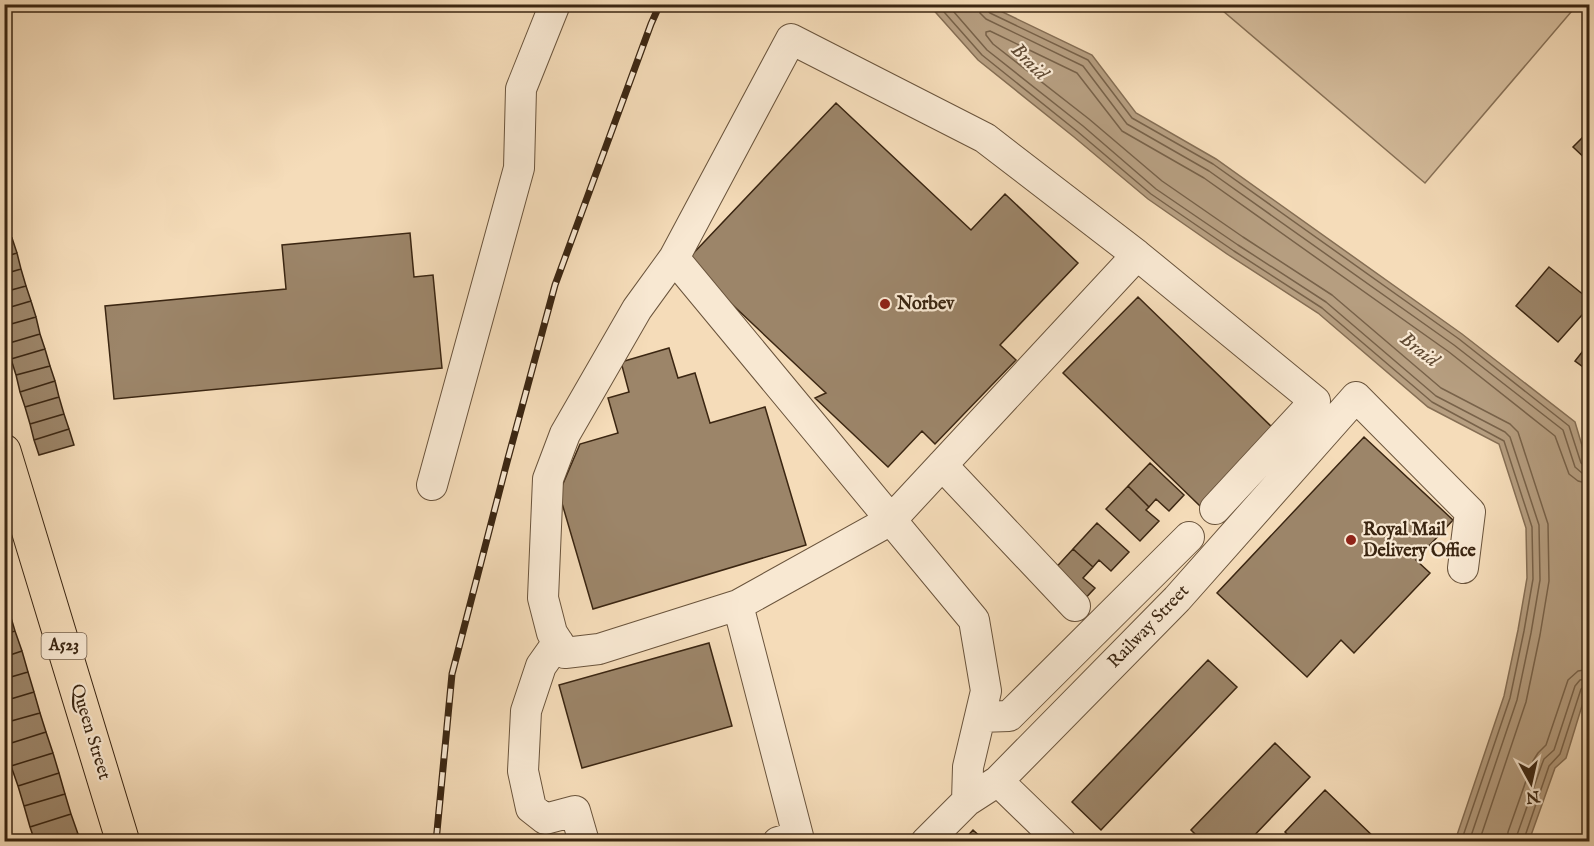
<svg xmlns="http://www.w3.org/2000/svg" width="1594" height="846" font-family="'IM FELL English',serif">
	<rect width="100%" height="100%" fill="#f5dcb9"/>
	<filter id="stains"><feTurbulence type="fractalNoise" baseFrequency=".00333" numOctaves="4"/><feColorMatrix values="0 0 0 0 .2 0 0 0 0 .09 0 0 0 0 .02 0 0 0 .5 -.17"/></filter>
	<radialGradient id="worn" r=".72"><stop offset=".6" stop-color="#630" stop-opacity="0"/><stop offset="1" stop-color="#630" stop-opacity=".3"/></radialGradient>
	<path fill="#d5bd9d" stroke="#887258" stroke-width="1.5" d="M1216,5H1577L1425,183Z"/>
	<path fill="#b69e80" stroke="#856e54" stroke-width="1.5" d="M929,5H988L1092,55L1136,113L1216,159L1462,334L1575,422L1589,469V683L1566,758L1555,768L1529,841H1455L1504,696L1518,630L1527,578L1526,528L1499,444L1428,407L1318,313L1230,256L1148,199L1074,137L978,60Z"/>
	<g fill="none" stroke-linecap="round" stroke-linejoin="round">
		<path stroke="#786249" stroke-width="1.5" d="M937,4L982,55L1078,132L1151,194L1234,251L1322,308L1432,402L1504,441L1532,527L1533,579L1524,631L1510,698L1461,842
			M947,4L987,50L1083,126L1156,189L1238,245L1326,302L1436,396L1505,432L1510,437L1539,525L1540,580L1531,633L1517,700L1469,842
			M978,4L980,13L986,19L1083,66L1127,124L1209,171L1454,345L1563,430L1575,467L1582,473L1590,475
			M986,4V9L990,13L1088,60L1132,118L1213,164L1459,339L1569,426L1581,463L1585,466L1590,467
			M1479,842L1526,702L1540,635L1549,581L1548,524L1518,432L1510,424L1441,388L1332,295L1243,237L1162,181L1089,119L993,44L986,35V32L990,31L1077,73L1122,131L1204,178L1449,352L1555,436L1569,474L1578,481L1590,484
			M1507,842L1508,832L1533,761L1538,753L1546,745L1568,680L1578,671L1590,669
			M1516,842L1517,835L1542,764L1544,759L1554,750L1575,686L1580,680L1590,678
			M1523,842L1549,766L1560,754L1581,689L1585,686L1590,685"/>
	</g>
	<path fill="#9c8569" stroke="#3b2612" stroke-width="1.5" d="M836,103L971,230L1005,194L1078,263L1000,345L1016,360L935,444L922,431L888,467L815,398L826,393L686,261Z
		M1590,130V163L1573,147Z
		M410,233L414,277L433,275L442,368L114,399L105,306L286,289L282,245Z
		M12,238L17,253L4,257V240Z
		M17,253L21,269L4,274V257Z
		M1549,267L1590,300V306L1558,342L1516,306Z
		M21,269L26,286L4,292V274Z
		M26,286L31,301L4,309V292Z
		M1138,297L1275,430L1200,506L1063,373Z
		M31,301L36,317L4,326V309Z
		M36,317L40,334L6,344L4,326Z
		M40,334L45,349L11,359L6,344Z
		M1590,342V372L1575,361Z
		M669,348L678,378L695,373L710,423L765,407L806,545L593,609L559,493L580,444L618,433L608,398L629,392L621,362Z
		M45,349L50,366L16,375L11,359Z
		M50,366L55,381L20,392L16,375Z
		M55,381L59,397L25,407L20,392Z
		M59,397L64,414L30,424L25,407Z
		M64,414L69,429L34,440L30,424Z
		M69,429L74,445L39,455L34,440Z
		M1364,437L1453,520L1416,560L1430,573L1354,653L1341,640L1307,677L1217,593Z
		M1150,463L1184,495L1169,511L1156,499L1149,507L1128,486Z
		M1128,486L1149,507L1146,510L1159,521L1140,541L1106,509Z
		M1097,523L1129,552L1111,571L1099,560L1093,567L1073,549Z
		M1073,549L1093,567L1083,578L1095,588L1081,603L1050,574Z
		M4,596L9,611L4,612Z
		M9,611L15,631L4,634V612Z
		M15,631L22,651L4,657V634Z
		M709,643L732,726L582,768L559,685Z
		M22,651L28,672L4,679V657Z
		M1208,660L1237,687L1101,830L1072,802Z
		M28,672L34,692L4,701V679Z
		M34,692L40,713L4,723V701Z
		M40,713L46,732L5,745L4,723Z
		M46,732L53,753L11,766L5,745Z
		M1275,743L1310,777L1248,842H1203L1191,830Z
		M53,753L59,773L18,786L11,766Z
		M59,773L65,794L24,806L18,786Z
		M1325,790L1379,842H1295L1285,832Z
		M65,794L71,814L30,827L24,806Z
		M71,814L78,834L54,842H35L30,827Z
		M973,830L986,842H962Z
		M78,834L80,842H54Z"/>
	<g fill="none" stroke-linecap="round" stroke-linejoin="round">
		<g stroke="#6a543c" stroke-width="32">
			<path id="minor" d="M674,258L637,309L565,434L548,479L543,598L552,633L565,653L599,649L738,605
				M942,465L1075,606
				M432,485L519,168L521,89L555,4
				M558,642L541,666L526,711L523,771L531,808L545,819L575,811L584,842
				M980,717L1009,716L1189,537
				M998,781L1061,842
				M967,801L968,767L986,691L974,620L674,258L791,39L985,138L1137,255L1315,401L1215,509
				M778,842L798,836L738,605L891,520L1137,255
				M926,842L967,801L998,781L1177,599L1356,397L1470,512L1463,568"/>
		</g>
		<g stroke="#3b2612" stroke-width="35">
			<path id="major" d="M4,451L123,842"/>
		</g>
		<use href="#minor" stroke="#f8e8d2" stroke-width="30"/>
		<use href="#major" stroke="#f5dcb9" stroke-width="33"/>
		<g stroke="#3b2612" stroke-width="7">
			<path id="rail" d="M436,842L452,674L507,462L555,285L651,24L660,4"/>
		</g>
		<use href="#rail" stroke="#f8e8d2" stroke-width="4.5" stroke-dasharray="14" stroke-linecap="butt"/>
	</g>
	<g fill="#8f2418" stroke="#f8e8d2" stroke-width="2">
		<circle cx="885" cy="304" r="6"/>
		<circle cx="1351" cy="540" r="6"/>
	</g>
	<g text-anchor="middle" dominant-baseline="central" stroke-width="4.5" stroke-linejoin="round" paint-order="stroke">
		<rect fill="#f8e8d2" stroke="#74604c" stroke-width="1.5" x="41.5" y="633" width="45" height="26" rx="4.5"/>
		<g font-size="16" font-weight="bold" fill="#3b2612">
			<text x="64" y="646">A523</text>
		</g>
		<g font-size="18" font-weight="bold" fill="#3b2612" stroke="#f8e8d2" text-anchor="start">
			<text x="897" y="304">Norbev</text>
			<text x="1363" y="530">Royal Mail<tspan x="1363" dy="21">Delivery Office</tspan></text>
		</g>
		<g font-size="18" fill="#3b2612" stroke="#f8e8d2">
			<text transform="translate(1149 627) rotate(-46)">Railway Street</text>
			<text transform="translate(90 732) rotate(73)">Queen Street</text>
		</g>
		<g font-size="20" font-style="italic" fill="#604a33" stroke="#f8e8d2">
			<text transform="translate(1029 62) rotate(45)">Braid</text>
			<text transform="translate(1419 350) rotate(38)">Braid</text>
		</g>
	</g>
	<rect width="1594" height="846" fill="none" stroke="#f5dcb9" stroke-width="24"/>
	<rect x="6" y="6" width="1582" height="834" fill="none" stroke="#3b2612" stroke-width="3"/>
	<rect x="12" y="12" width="1570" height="822" fill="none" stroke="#3b2612" stroke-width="1.5"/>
	<g transform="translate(1531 783) rotate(172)" stroke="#f8e8d2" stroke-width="4.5" paint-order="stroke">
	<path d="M0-4.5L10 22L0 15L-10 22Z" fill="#3b2612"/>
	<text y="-9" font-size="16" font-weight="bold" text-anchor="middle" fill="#3b2612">N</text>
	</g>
	<rect width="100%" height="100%" filter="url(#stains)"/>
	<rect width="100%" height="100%" fill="url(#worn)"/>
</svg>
